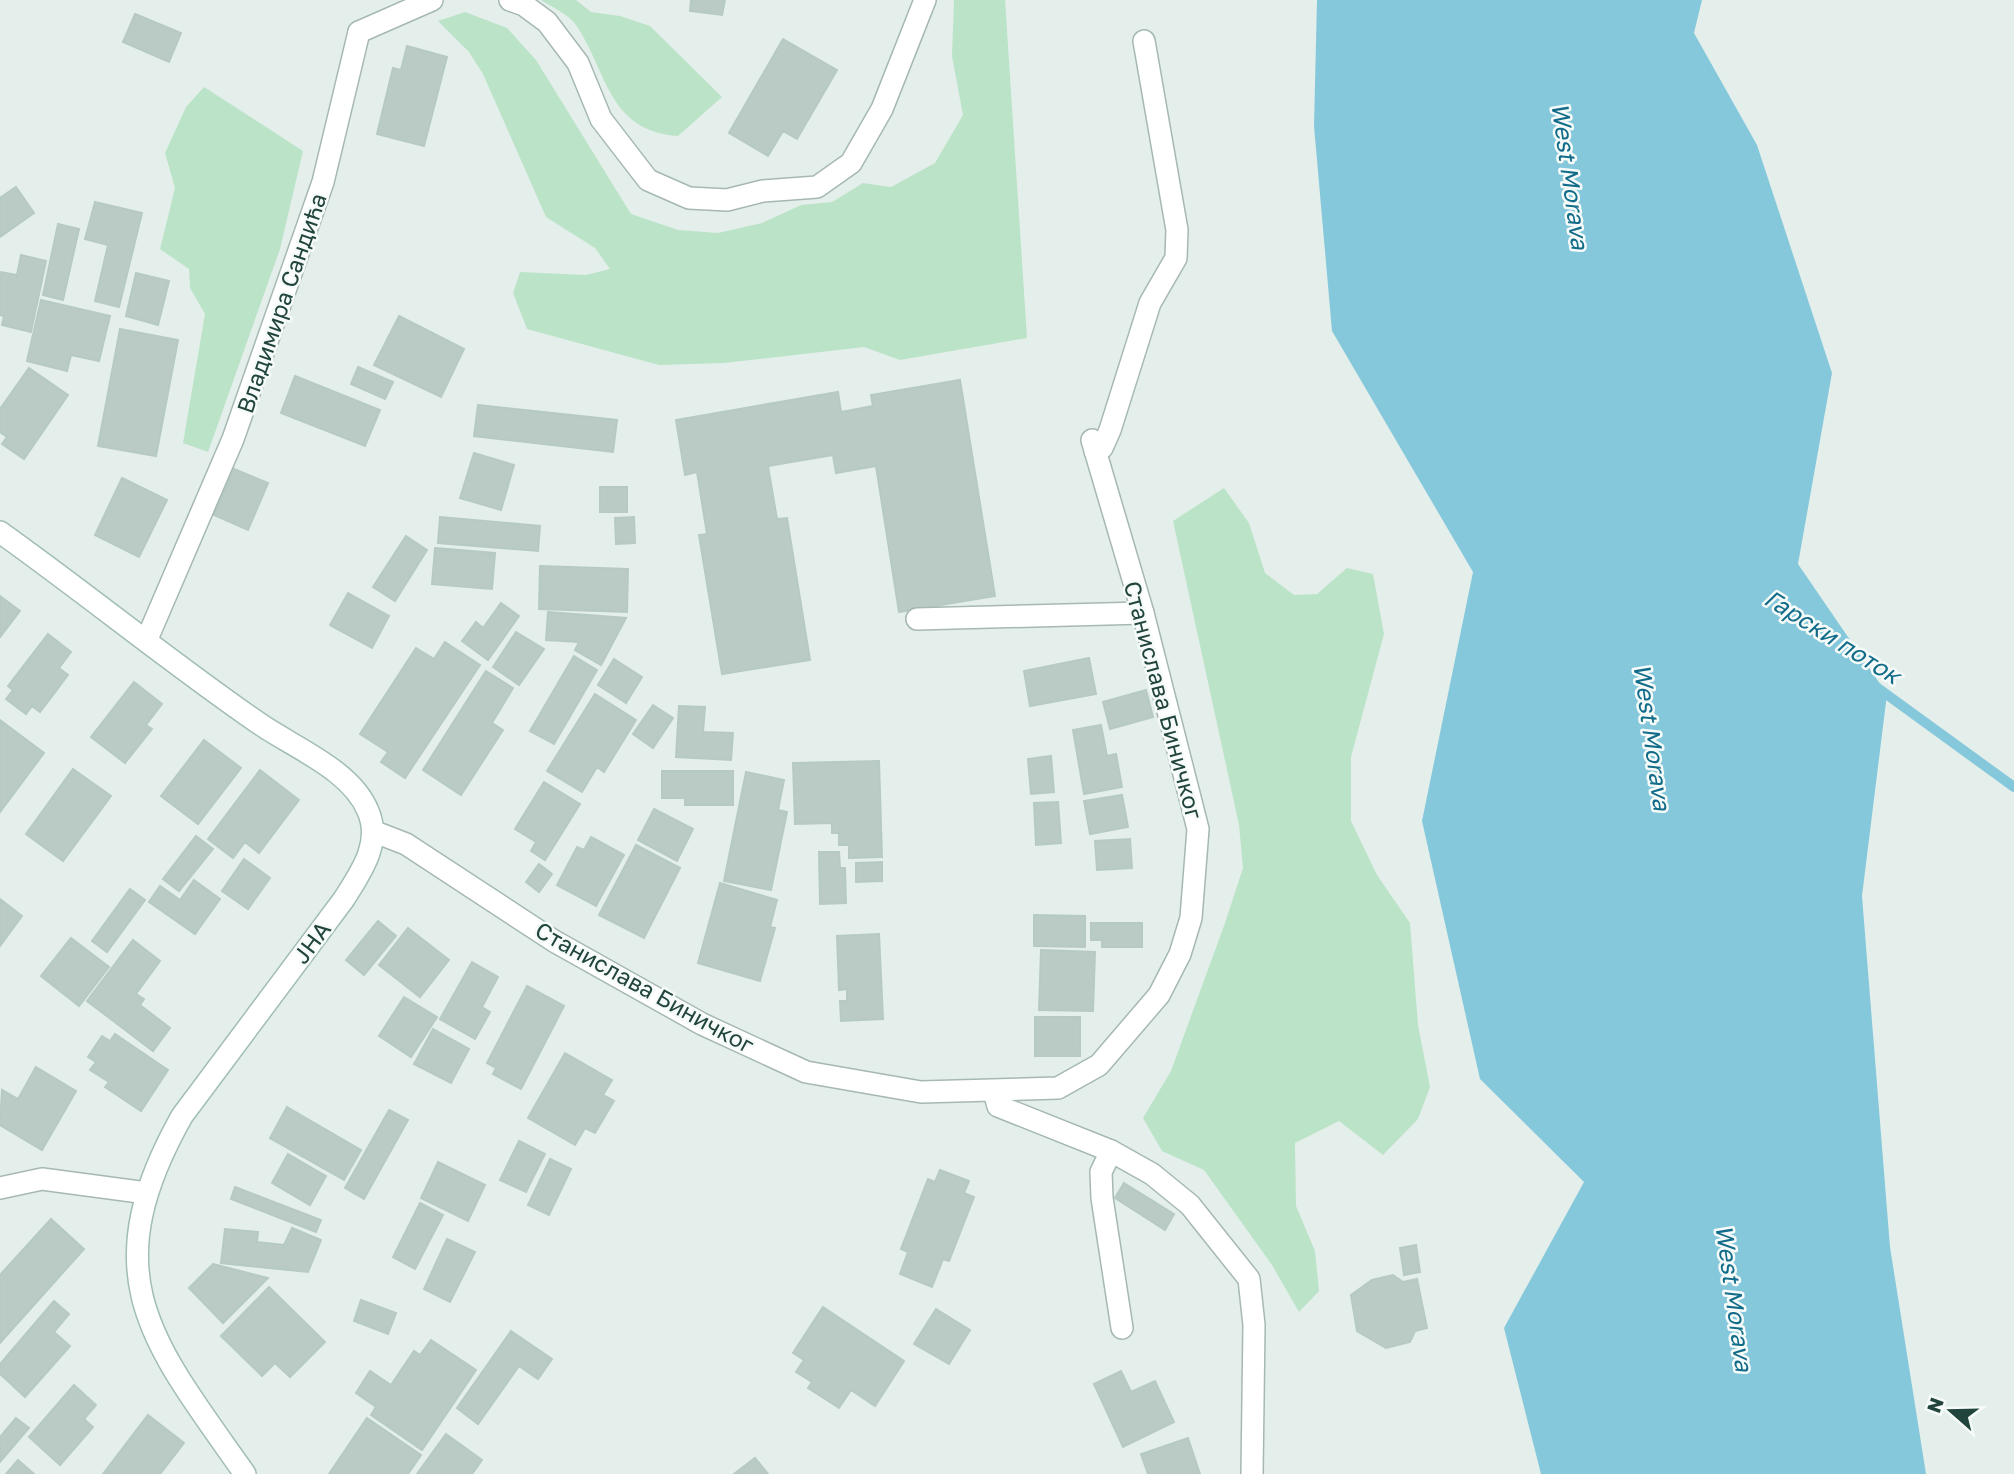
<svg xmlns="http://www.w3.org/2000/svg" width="2014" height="1474" font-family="'Golos Text',sans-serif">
	<rect width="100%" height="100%" fill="#e4efeb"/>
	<path fill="#bbe3c8" d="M541,0H576L591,12L620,16L650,26L722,97L678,136C608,131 608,73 576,25C569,15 552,7 541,0Z
		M954,0H1005L1027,338L900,360L864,347L724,363L659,365L527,329L513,293L520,272L586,275L610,269L595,248L546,217L483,74L469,52L438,21L465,12L507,28L536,60L631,214L678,230L718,233L762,223L801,205L832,202L863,183L891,187L935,163L963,115L952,56Z
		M204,87L303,151L280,249L208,452L183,443L205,314L190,288L189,269L160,249L175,188L165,153L186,107Z
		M1224,488L1249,523L1265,573L1294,595L1317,594L1347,568L1373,574L1384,634L1351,757V821L1377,875L1410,923L1418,1025L1430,1087L1418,1119L1383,1155L1339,1121L1295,1143L1296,1206L1315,1251L1319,1291L1299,1312L1272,1265L1204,1170L1162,1151L1143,1118L1171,1071L1225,923L1243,868L1239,825L1173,521Z"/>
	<path fill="#86c8db" d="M1317,0H1702L1694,33L1757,145L1832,373L1798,564L1887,694L1862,896L1890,1247L1926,1474H1541L1504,1328L1584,1182L1480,1079L1422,821L1473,572L1332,331L1314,126Z"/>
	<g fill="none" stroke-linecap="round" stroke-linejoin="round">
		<path stroke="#86c8db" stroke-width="10" d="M1875,686L2014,787"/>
	</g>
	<path fill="#b9cbc4" stroke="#b6cac3" stroke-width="2" d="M691,0H725L722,15L690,11Z
		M135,14L181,33L169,62L123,42Z
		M783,39L837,70L797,139L783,131L768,156L729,133Z
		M407,46L447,57L424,146L377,134L393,68L401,70Z
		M16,187L34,213L0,237V198Z
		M95,202L142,213L119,307L95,301L108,245L85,239Z
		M58,224L79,229L63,300L43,295Z
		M21,255L46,261L31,332L2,325L4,316L0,315V272L17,275Z
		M136,273L169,281L158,325L126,316Z
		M41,300L110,316L99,361L71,355L67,371L27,361Z
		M399,316L464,349L441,397L374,365Z
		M120,329L178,340L156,456L98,446Z
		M358,367L393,382L385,399L351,384Z
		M29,368L68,395L24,459L2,444L7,437L0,432V409Z
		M295,376L380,410L365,446L281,413Z
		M960,380L995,596L899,612L876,466L836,473L833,455L768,466L777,519L787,518L810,660L722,674L699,535L707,534L697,472L685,475L676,420L838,392L841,412L873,406L871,395Z
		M478,405L617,420L613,452L474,436Z
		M474,453L514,465L501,510L460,498Z
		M234,469L268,483L248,530L214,515Z
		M122,478L167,500L139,557L95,535Z
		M600,487H627V512H600Z
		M440,517L540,526L538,551L438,543Z
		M634,517L635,543L616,544L615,518Z
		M406,536L427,550L395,601L373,587Z
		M435,548L495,553L492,589L432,584Z
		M540,566L628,569L627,612L539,609Z
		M348,593L389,616L372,648L330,625Z
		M0,596L20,611L0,637Z
		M501,603L519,616L488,660L462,641L476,622L483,628Z
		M548,612L626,618L601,665L575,650L579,642L546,640Z
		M516,632L544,649L519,685L493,667Z
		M48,634L71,652L59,668L68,675L40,712L32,706L26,714L6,699L13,690L8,686Z
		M445,642L480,665L405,778L381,762L388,752L360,734L416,648L434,659Z
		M574,656L597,670L554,744L530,731Z
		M1089,658L1096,694L1030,706L1024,671Z
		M614,659L642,677L626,703L598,685Z
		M486,671L513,688L492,723L503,730L461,795L423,770Z
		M134,682L162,704L146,725L152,729L125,763L91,737Z
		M1146,690L1153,717L1110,729L1103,702Z
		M595,694L636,720L604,772L597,767L582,792L547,771Z
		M653,705L673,718L653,748L633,734Z
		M679,706L705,707L703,732L733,733L731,760L676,757Z
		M0,720L44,753L0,812Z
		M1101,725L1107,756L1116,754L1122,787L1084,794L1073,730Z
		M204,740L241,768L198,824L161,796Z
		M1051,756L1054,792L1031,794L1028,759Z
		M879,761L882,857L849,858V845H839V833H832V823L795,824L793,763Z
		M73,769L111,796L63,861L26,834Z
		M260,770L299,800L259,853L245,842L233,858L208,839Z
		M662,771H733V805H685V798H662Z
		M746,772L784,780L778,810L787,812L771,890L724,881Z
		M544,782L580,804L545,860L531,851L536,842L515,829Z
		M1122,795L1128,827L1090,834L1084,801Z
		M1058,802L1061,843L1036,845L1034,803Z
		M654,809L693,829L677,861L638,840Z
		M196,836L213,849L179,891L163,879Z
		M591,837L624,855L596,906L557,885L577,847L584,850Z
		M1130,839L1132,868L1097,870L1095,841Z
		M636,845L680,868L644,938L599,915Z
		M819,852H839L840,868H845L846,903L820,904Z
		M244,859L270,878L248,909L222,891Z
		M882,862V881L856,882V863Z
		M539,864L552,874L539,892L526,882Z
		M194,880L220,899L195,934L149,902L160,886L180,900Z
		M720,883L777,900L770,927L775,928L760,981L698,963Z
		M130,889L145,900L107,952L92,941Z
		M0,899L22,916L0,946Z
		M1034,915L1085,916V947L1034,946Z
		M378,921L396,936L364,975L346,960Z
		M1091,923H1142V947H1102V940H1091Z
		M408,928L449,960L420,997L379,965Z
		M879,934L883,1019L841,1021L840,1001H847V989L839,990L837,936Z
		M71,938L109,967L79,1006L41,976Z
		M133,940L160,961L136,994L144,999L140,1005L170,1028L153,1051L87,1001Z
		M1041,950L1095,952L1093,1011L1039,1010Z
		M472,962L498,977L482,1007L490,1012L475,1039L440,1019Z
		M527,986L564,1006L521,1089L493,1074L496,1068L487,1063Z
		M404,997L437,1017L411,1057L379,1036Z
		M1035,1017H1080V1056H1035Z
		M433,1029L469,1049L451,1083L414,1064Z
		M115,1034L168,1070L141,1111L105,1087L109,1082L90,1070L96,1062L88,1057L102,1036L110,1041Z
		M565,1053L612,1080L603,1095L614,1101L595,1133L585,1128L575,1145L528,1118Z
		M36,1067L76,1091L42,1150L0,1125L2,1090L18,1099Z
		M287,1107L361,1150L344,1180L270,1138Z
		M389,1110L408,1120L364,1199L345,1188Z
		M519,1141L545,1154L526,1192L500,1180Z
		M288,1154L326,1176L310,1205L272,1183Z
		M550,1159L571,1169L549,1215L528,1205Z
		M438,1162L485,1185L468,1221L421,1198Z
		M940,1170L969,1181L964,1193L974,1197L949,1261L943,1259L932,1287L900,1274L908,1252L901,1249L928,1179L935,1182Z
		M1124,1183L1174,1214L1165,1230L1115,1198Z
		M235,1187L321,1220L316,1232L231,1199Z
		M420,1203L443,1215L415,1269L393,1257Z
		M51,1219L84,1249L0,1343V1275Z
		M292,1228L321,1240L308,1272L221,1263L225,1229L258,1232L257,1242L284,1245Z
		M447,1239L475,1252L450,1302L424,1289Z
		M1416,1245L1420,1272L1404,1275L1400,1248Z
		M213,1264L268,1278L223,1323L189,1288Z
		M1393,1275L1403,1282L1417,1279L1427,1328L1415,1331L1410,1342L1386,1348L1357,1331L1351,1295L1372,1280Z
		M269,1287L325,1342L290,1377L275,1363L262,1376L221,1336Z
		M361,1300L396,1313L388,1334L354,1321Z
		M54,1301L69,1314L54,1332L70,1346L25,1397L0,1374V1364Z
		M823,1307L904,1361L875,1406L851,1390L839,1408L808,1388L812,1382L796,1372L804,1360L793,1353Z
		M936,1309L970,1330L949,1364L914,1344Z
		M511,1331L552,1359L538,1379L519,1366L478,1424L457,1408Z
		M431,1340L476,1370L422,1450L371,1415L376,1407L356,1393L370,1371L391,1385L414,1351L420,1355Z
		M1121,1371L1131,1392L1155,1381L1174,1422L1123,1447L1094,1384Z
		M74,1385L96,1405L84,1419L93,1427L60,1465L29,1437Z
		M148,1415L184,1443L160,1474H103Z
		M16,1418L29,1428L0,1462V1437Z
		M367,1418L421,1455L408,1474H329Z
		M446,1434L482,1460L472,1474H417Z
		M1188,1438L1200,1474H1148L1141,1454Z
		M755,1458L768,1474H734Z
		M18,1460L34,1474H6Z"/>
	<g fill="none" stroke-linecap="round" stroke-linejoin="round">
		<g stroke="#a6b8b3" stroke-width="24">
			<path id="service" d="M510,0L524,5L547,22L578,63L601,119L648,180L689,198L727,200L763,191L817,187L851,163L882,109L925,0
				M359,32L432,0
				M1095,451L1102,448L1110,430L1150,303L1176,258L1177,230L1144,41
				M917,619L1143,613
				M1111,1151L1101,1172L1102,1198L1122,1328"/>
		</g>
		<g stroke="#a6b8b3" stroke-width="24">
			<path id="minor" d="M147,639L233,439L323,182L359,32
				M375,832L406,844L554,941L702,1024L806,1072L921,1092L1058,1088L1099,1065L1159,995L1180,954L1191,918L1198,829L1143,613L1092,440
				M994,1092L998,1106L1111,1151L1152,1174L1190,1205L1249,1279L1254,1325L1252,1474
				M0,1188L42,1179L147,1193"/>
		</g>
		<g stroke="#a1bdb5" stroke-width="24">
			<path id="secondary" d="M0,532C87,594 170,662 257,722C292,747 351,769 368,811C382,843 361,872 344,899L182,1116C92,1276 151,1341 245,1474"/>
		</g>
		<use href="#service" stroke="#fff" stroke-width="21"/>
		<use href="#minor" stroke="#fff" stroke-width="21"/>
		<use href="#secondary" stroke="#fff" stroke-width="21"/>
	</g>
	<g text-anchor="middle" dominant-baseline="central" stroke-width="5" stroke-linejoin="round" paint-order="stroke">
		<g font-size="23" fill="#21443d" stroke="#f6fbf9">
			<text transform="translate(281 303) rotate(-71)">Владимира Сандића</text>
			<text transform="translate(1164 700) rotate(75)">Станислава Биничког</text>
			<text transform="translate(311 942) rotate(-53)">ЈНА</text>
			<text transform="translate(645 987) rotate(29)">Станислава Биничког</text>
		</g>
		<g font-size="24" font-style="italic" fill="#126c89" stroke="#f6fbf9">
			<text transform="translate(1571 176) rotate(82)">West Morava</text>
			<text transform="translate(1833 636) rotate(32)">Гарски поток</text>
			<text transform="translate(1653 737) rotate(82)">West Morava</text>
			<text transform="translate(1735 1298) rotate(82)">West Morava</text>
		</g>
	</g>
	<g transform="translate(1951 1411) rotate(290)" stroke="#f6fbf9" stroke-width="5" paint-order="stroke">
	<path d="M0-5L12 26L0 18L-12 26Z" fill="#21443d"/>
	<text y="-10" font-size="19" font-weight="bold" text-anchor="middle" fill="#21443d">N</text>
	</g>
</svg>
